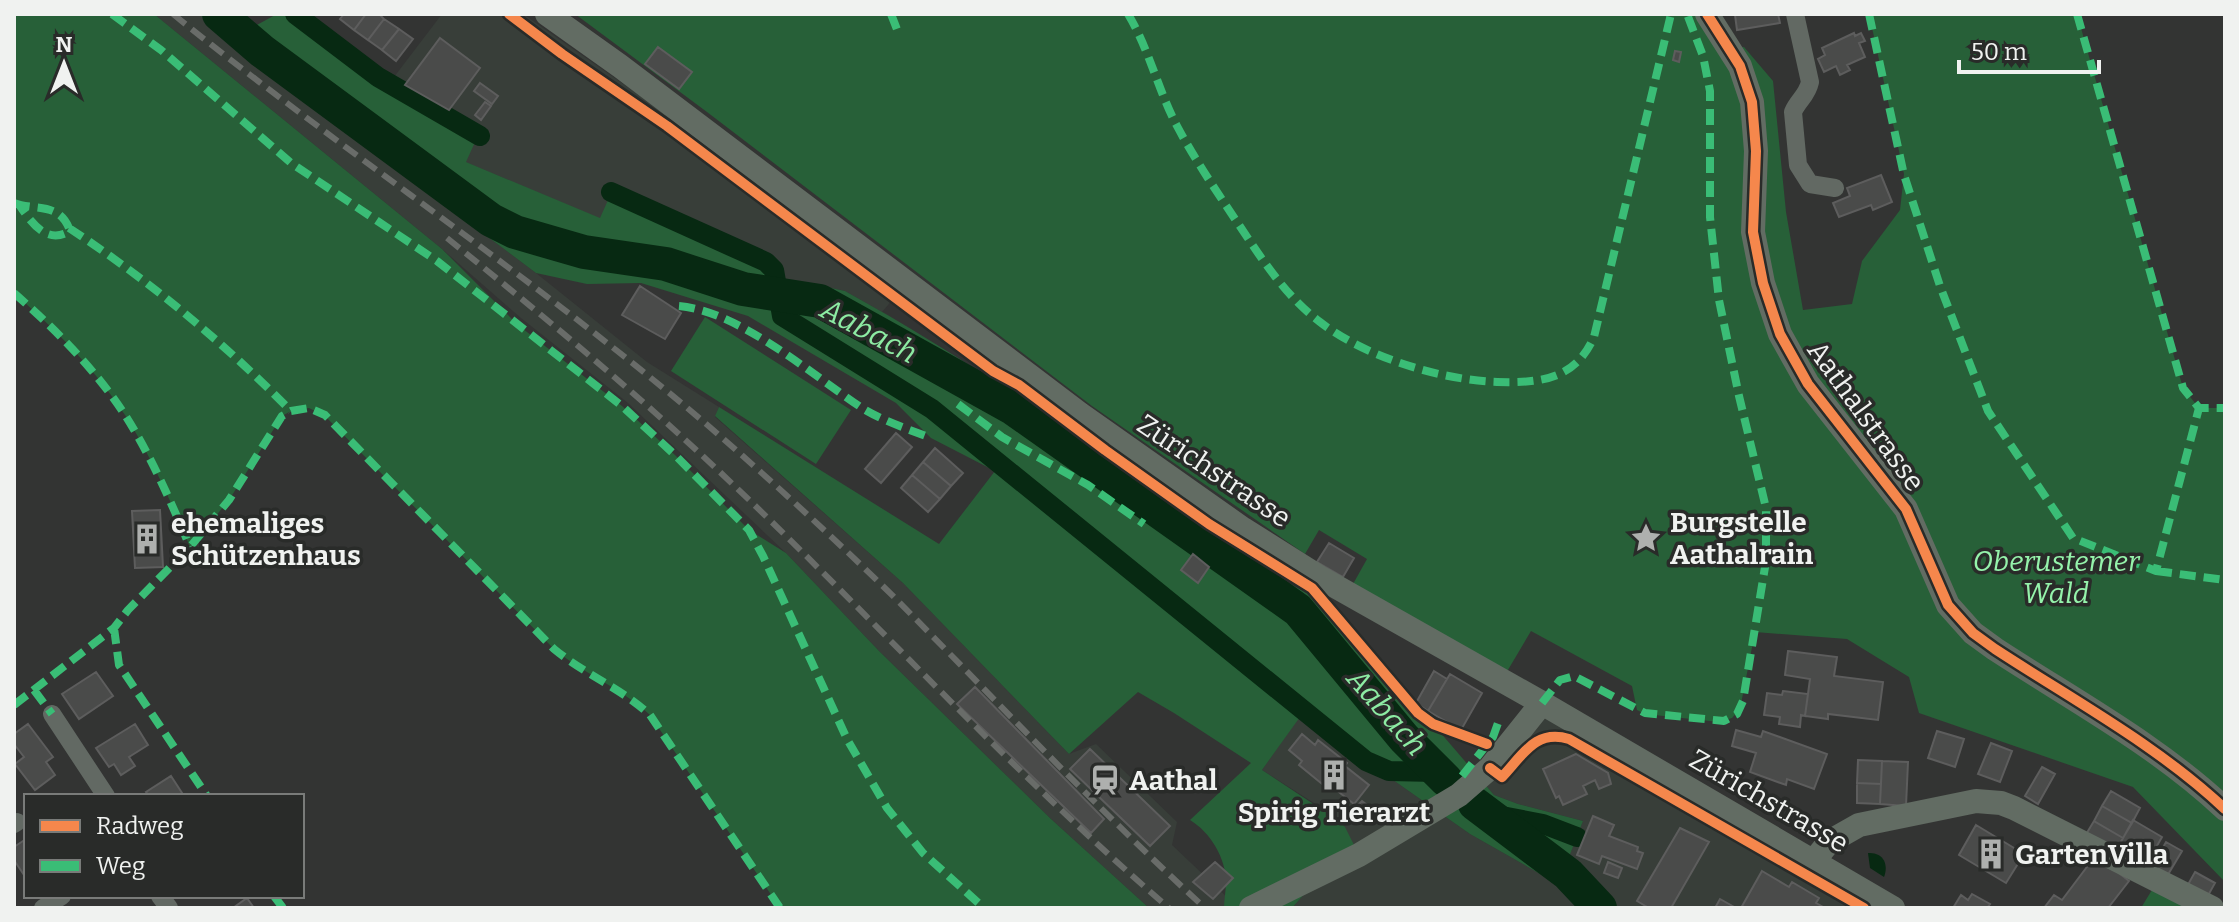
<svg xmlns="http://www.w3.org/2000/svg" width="2239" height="922" font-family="Bitter,serif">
	<rect width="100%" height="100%" fill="#333433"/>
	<path fill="#383e39" d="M154,14H199L263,68L536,273L647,362L719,407L715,417L903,583L1069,754L1096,744L1177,822L1172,845L1230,900L1224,908H1149L1051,819L879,651L786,553L628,403L521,318L442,249Z
		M442,14H523L675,120L900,291L882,312L845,291L813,284L780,282L614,190L601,219L465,162L391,81Z
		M1542,703L1893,908H1614L1596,882L1569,856L1583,821L1518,804L1494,795L1479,779Z
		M1304,710L1366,761L1470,834L1565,888L1579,908H1292L1322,874L1325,810L1262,770Z"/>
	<path fill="#276038" d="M14,14H154L442,249L518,325L622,406L675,455L749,530L786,553L879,651L1051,819L1149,908H780L650,715C621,688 584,674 554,649L325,416L309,408L291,411L282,416L229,500L190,547C171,502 151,456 125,415C95,369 55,329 14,293Z
		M199,14H238L253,27L277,14H302L391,81L480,131L466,162L600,218L613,189L765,256L777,267L781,282L813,284L845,291C949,348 1046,415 1143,482C1202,523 1260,573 1326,602L1418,713L1433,724L1494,795L1518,804L1583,821L1569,857L1596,882L1614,908H1579L1565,888L1470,834L1366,761L1305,710L1262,770L1336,819L1345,827L1359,855L1322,874L1292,908H1224C1224,900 1226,890 1226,882C1226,858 1210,832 1190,820L1251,763L1174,713L1138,692L1069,754L903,583L715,416L719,407L939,544L995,471L931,438L896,403L748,316L641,283L587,284L536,273L263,68Z
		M575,14H1707L1730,49L1744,47L1773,81L1786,212L1803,310L1852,304L1862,261L1900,210L1904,174L1869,14H2077L2183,388L2199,408H2225V882L2133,787L1919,713L1909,677L1847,639L1755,632L1740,709L1732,718L1719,722L1645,714L1637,710L1632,686L1531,631L1502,680L1348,593L1367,559L1319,530L1305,554L1092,406L707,112Z
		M705,317L851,410L816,464L671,371Z
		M2158,880L2212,908H2141Z"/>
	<path fill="#072912" d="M1868,853C1883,852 1889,864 1884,877L1870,868Z"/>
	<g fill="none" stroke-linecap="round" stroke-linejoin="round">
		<path stroke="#072912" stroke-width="20" d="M295,14L378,77L480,136
			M611,192L766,262L774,270L782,316L932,409L1366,761L1389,771L1436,772
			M1486,813L1543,824L1577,837"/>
		<path stroke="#072912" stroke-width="34" d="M219,14L262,51L491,220L515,232L584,252L666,264L743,289L820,301L1014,409L1298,610L1404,738L1446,780
			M1475,804L1568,874L1600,908"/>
	</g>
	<path fill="#4a4b4a" stroke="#5d5d5d" stroke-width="2" d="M344,14H366L354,30L340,19Z
		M366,14H379L384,19L368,40L354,30Z
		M1739,14H1778L1780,23L1737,30L1735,15Z
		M384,19L399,29L382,50L368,40Z
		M399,29L413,39L396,61L382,50Z
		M1854,33L1855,36L1861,33L1865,41L1859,43L1865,57L1847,65L1850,70L1840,75L1836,66L1824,72L1818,59L1825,55L1822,48Z
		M440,38L480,68L449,110L405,85Z
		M658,47L692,72L679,89L645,64Z
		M1675,51L1681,52L1679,62L1673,60Z
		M480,83L498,96L492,104L474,91Z
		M485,102L491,106L481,120L475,115Z
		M1881,175L1892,202L1873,210L1871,205L1839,217L1833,203L1850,196L1847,188Z
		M640,286L681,313L665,339L622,315Z
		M896,433L912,447L881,483L865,469Z
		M935,448L963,473L951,486L923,462Z
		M923,462L951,486L940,499L912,475Z
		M912,475L940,499L928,512L901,488Z
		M160,510L163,567L135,568L132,511Z
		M1329,543L1354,558L1343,577L1317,562Z
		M1193,554L1209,567L1198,583L1181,570Z
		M1788,651L1837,657L1834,676L1883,682L1878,720L1828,714V719L1805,716L1810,679L1785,675Z
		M1434,671L1447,679L1428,711L1416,703Z
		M96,672L113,696L79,719L62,694Z
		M1450,674L1482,693L1461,730L1428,711Z
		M975,687L1104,819L1091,833L957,704Z
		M1783,691L1808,694L1805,716L1801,715L1800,727L1779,724L1780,717L1764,715L1767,693L1782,695Z
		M28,724L53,757L46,762L55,775L35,790L15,764L24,757L14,744V734Z
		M135,724L148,745L129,757L135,766L121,775L114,764L109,767L96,748Z
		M1736,730L1761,737L1763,731L1827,754L1814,789L1787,779L1786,785L1750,772L1756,753L1732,746Z
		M1937,731L1964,739L1955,767L1928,758Z
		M1302,734L1315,745L1318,740L1347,763L1345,766L1369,785L1354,804L1330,785L1327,788L1299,765L1302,761L1289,750Z
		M1991,743L2012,751L2000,782L1978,774Z
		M1090,749L1170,826L1150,846L1070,769Z
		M1576,754L1608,773L1611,784L1599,789L1595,780L1583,786L1587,794L1563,805L1559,796L1556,798L1543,769Z
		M1858,760L1882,761L1881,784L1857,783Z
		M1882,761L1908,762L1906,806L1880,804Z
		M2042,767L2055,774L2038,804L2025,796Z
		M171,776L184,796H149L146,792Z
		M1857,783L1881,784L1880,804L1857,803Z
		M2111,791L2140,808L2132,823L2102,806Z
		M1362,801L1372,809L1367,816L1356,807Z
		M2102,806L2132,823L2123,838L2094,821Z
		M1593,816L1614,825L1609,836L1638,847L1637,851L1643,853L1637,869L1602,856L1599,864L1577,855Z
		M2133,820L2162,837L2146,865L2117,849Z
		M2094,821L2123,838L2114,853L2085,836Z
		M1976,825L2024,854L2006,883L1959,855Z
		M1680,828L1709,842L1671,908H1649L1637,901Z
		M26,839V878L14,860V847Z
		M2166,842L2182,851L2166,878L2151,869Z
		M2096,855L2129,881L2108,908H2044L2054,895L2062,900Z
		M1215,862L1233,878L1213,899L1193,882Z
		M1608,862L1622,868L1618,878L1604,873Z
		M1762,871L1789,887L1792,882L1819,898L1816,903L1825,908H1741Z
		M2195,872L2215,883L2205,901L2185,890Z
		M1972,894L1990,904L1987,908H1953L1961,895L1968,900Z
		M247,898L254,908H233Z
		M1720,899L1736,908H1715Z"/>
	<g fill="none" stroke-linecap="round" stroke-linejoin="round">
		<path stroke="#626963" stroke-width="18" d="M1795,14L1810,82C1807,96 1798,100 1793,112L1798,165L1810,184L1835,188
			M52,714L106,796
			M14,824L17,822
			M160,896L169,908
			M43,908L62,896"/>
		<path stroke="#626c63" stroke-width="24" d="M547,14L620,66L1080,414L1243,529L1319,577L1542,703L1893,908
			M1707,14L1740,66L1752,102L1756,151L1753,232L1763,283L1780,334L1808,384L1906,509L1948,605L1973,633L1995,649C2073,700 2157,745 2225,809
			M1813,862L1829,842L1859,825L1976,801L2001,803L2014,808L2212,908
			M1251,908L1359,855L1459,795L1490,768L1542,703"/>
		<path stroke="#696c69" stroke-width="6" stroke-dasharray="16 8" stroke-linecap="butt" d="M173,14C349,157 540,281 712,429C774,483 835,539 894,597C997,701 1097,809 1205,908
			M447,238C541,314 634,391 722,474C873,617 1011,772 1169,908"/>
		<path stroke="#3abd76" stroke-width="8" stroke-dasharray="16 8" stroke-linecap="butt" d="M112,14L161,50L291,163L437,261L622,406L675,455L749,530L763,556L847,739L887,808L923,853L984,908
			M891,14L898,32
			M1128,14C1149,49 1158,90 1177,126C1194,158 1215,189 1235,219C1260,256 1284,295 1320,322C1365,357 1441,380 1497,382C1540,383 1575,380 1594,337L1671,14
			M1869,14L1904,175L1940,286L1988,411L2073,538L2156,571L2199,408
			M2077,14L2183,388L2199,408H2225
			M14,203C35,211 58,202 69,228L68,232C46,244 31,222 20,206
			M69,228C150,281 223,342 291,411
			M14,293C55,329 95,369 125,415C151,456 171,502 190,547
			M679,306C739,311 811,374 862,408C883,421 908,429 931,438
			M958,404L1002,437L1088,485L1144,524
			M2156,571L2225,580
			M114,628L119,665L207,796
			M34,690L52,714
			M1542,703L1560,680L1574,676L1645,713L1724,721L1737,714L1743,701L1766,561V508L1739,396L1719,300L1710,217V91L1703,56L1687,14
			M14,705L114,628L128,610L190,547L229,500L282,416L291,411L309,408L325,415L554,649C584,674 621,688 650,715L780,908
			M1462,776L1493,737L1498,723
			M274,896L283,908"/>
		<g stroke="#292b29" stroke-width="15">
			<path id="cycleway" d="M509,14L562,54L667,126L993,371L1019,385L1105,450L1209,524L1312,588L1418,713L1433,724L1487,744
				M1707,14L1740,66L1752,102L1756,151L1753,232L1763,283L1780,334L1808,384L1906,509L1948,605L1973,633L1995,649C2073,700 2157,745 2225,809
				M1490,768L1502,777C1523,755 1535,729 1569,739L1864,908"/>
		</g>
		<use href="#cycleway" stroke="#f5874c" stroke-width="10"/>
	</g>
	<defs>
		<g id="sight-bare" transform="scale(2.4)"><path d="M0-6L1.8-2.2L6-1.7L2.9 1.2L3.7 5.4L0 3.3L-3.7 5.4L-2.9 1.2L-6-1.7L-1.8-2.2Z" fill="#aeb0ae" stroke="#292b29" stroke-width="2.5" paint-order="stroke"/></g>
		<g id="building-bare" transform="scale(2.4)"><path d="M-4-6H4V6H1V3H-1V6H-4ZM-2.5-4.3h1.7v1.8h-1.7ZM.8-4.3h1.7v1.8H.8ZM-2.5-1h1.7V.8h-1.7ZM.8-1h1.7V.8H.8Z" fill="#aeb0ae" stroke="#292b29" stroke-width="2.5" paint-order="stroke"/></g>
		<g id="station-bare" transform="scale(2.4)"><path d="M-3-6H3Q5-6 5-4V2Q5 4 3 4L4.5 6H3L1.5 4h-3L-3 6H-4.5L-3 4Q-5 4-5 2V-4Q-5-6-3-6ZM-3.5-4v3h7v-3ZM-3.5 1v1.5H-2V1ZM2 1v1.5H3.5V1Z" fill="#aeb0ae" stroke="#292b29" stroke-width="2.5" paint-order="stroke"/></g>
	</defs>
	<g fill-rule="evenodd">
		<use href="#sight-bare" x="1646" y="538"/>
		<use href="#building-bare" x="147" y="539"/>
		<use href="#building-bare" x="1334" y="775"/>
		<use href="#station-bare" x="1105" y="780"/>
		<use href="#building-bare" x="1991" y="854"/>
	</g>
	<g text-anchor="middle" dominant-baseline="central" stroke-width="7" stroke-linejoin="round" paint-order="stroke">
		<g font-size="28" fill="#f0f2f0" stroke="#292b29">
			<text transform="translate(1866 416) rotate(54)">Aathalstrasse</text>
			<text transform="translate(1214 471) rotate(34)">Zürichstrasse</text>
			<text transform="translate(1769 801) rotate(30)">Zürichstrasse</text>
		</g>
		<g font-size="28" font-weight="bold" fill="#f0f2f0" stroke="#292b29" text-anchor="start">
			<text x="1670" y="522">Burgstelle<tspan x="1670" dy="32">Aathalrain</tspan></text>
			<text x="171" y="523">ehemaliges<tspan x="171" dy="32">Schützenhaus</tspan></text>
			<text x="1129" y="780">Aathal</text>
			<text x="1334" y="812" text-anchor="middle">Spirig Tierarzt</text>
			<text x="2015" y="854">GartenVilla</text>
		</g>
		<g font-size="28" font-style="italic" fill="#95f3ab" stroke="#292b29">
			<text x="2056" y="561">Oberustemer<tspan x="2056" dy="32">Wald</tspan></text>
		</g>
		<g font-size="30" font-style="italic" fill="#8deba3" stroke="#292b29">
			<text transform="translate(869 331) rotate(28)">Aabach</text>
			<text transform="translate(1387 712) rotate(49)">Aabach</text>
		</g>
	</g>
	<rect width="2239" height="922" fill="none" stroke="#f0f2f0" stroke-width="32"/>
	<rect x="24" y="794" width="280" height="104" fill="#292b29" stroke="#797b79" stroke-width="2"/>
	<rect x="40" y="820" width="40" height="12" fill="#f5874c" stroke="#797b79" stroke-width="2"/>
	<text x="96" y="834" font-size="24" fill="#f0f2f0">Radweg</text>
	<rect x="40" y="860" width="40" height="12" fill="#3abd76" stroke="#797b79" stroke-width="2"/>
	<text x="96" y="874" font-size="24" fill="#f0f2f0">Weg</text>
	<g transform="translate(64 64)" stroke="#292b29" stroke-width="6" paint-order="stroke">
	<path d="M0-6L14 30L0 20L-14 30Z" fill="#f0f2f0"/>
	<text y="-12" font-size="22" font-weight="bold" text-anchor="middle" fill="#f0f2f0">N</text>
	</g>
	<path d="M1959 60v12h140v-12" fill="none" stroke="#f0f2f0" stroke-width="4"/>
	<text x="1971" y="60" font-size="24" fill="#f0f2f0" stroke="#292b29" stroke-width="6" paint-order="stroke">50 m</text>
</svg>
